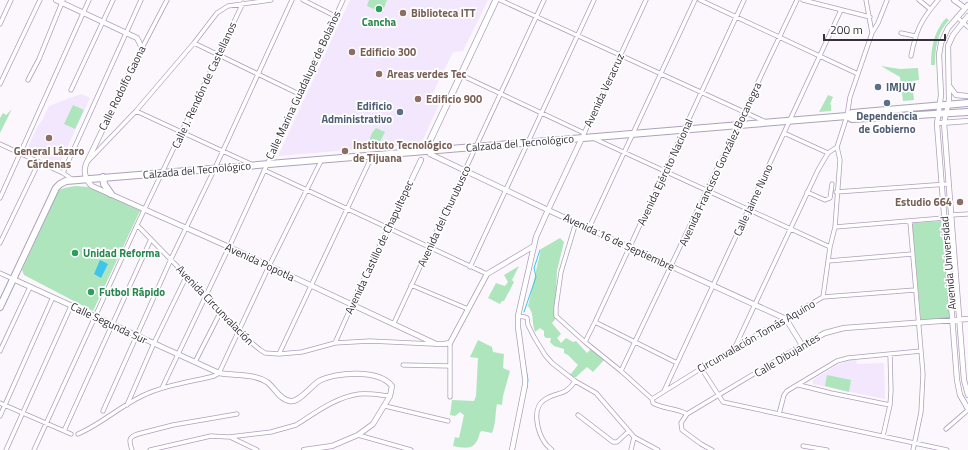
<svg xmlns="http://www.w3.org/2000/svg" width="968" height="450" font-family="'Titillium Web',sans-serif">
	<rect width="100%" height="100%" fill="#fbf7fd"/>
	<path fill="#f2e7fc" d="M350,0H488L463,51L453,52L432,95L434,100L437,96L441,100L421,144L278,156Z
		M81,94L90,98L59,165L27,150L37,127L43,119L49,106Z
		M850,360H856L857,364L884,363L885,399L813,384V380L837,365Z"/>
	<path fill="#aee5bd" d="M369,0H387L382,13L367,6Z
		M946,18L949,20C937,33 935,48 935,65H931C931,48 934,31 946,18Z
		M881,66L900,69L918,68L919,80L912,81L914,100L903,101L900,77Z
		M828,95L833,97L830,104L831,105V111L819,112Z
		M73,105L84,110L75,129L64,124Z
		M12,109L0,133V118L3,113L6,115Z
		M376,128L385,132L377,148L368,144L372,133Z
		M75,186L89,187L141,211L139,213L93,311L24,275L22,270L59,190L64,188Z
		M941,221L950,319L921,321L912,223Z
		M560,238L564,242L557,271L556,292L557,317L552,323L561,334L557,338L561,343L566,338L573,342L576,341L587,353L591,349L604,360L593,372L587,367L576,377H573L570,375L578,365L568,355L564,353V349L554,346L550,342L551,338H546L544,336V331L540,328L535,332C531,321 535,315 528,306L541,249Z
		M519,266L512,280L514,282L504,301H502L500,304L488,298L496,283L505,286L508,282L504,275Z
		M478,340L492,347L493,352L504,354L503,368L510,371L503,396L502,405L497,404C495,414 496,423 492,433L482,431L480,432C476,450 468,449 453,446L455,437L459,438L464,415L460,412L455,416L450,415L452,400L474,401L476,396L478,358L470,357Z
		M827,375L851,380L849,392L825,386Z"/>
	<path fill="#3dc5eb" d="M100,260L108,264L101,278L94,274Z"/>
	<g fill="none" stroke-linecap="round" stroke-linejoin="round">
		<path stroke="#3dc5eb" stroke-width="1" d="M524,312L536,277L534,268L540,250
			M525,364L528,380L527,388"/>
		<g stroke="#aea0bb" stroke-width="5">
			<path id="minor" d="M303,0L335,16
				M500,0L766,122
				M700,0L858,74
				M803,0L870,17
				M919,0L930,9
				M957,17L968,27
				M0,24L11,0
				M872,33L878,23L887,0
				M901,33L915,36
				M194,43L299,94
				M142,48L167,0
				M911,56C916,30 921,20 938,0
				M461,75L584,133
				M28,80L39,59L63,0
				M0,84L40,0
				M71,90L113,0
				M136,111L253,165
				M784,133L828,153L837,147
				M582,138L646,0
				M595,139L830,247
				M0,144L63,173L73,180
				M89,160L136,111L194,43L217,13L228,6L271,0
				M264,170L487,274
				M63,173L141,0
				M807,192L825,200L830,198L832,184
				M836,192L948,184
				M0,198L89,0
				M951,215L968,214
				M576,222L561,272L556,307V316L585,342L621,371L652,399L653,403C663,409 676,408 687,414
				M910,222L923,374L921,412L913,450
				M137,225L221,311L239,332L259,349L265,353L279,354L302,352L335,343L370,341L433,344
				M835,227L944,218
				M589,228L695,0
				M0,243L39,162
				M828,261L912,254
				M470,267L594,0
				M0,273L13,279
				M411,285L468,309
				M823,297L830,247L835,227L840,160L837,147L847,116L850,97L872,33L866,0
				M518,316L525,317L527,318L528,325L534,337L545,355L552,363L575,381L596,393L634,437L658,450
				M595,322L677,363
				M394,323L544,0
				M585,342L595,322L744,0
				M335,343L352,305
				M450,343V397
				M735,347L818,170L828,153
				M0,351L30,287
				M279,354L372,156
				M195,362L221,311
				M403,365L450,366
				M701,368L723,402L947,450
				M621,371L797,0
				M799,385L831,393L890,405
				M162,388L229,247L343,0
				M664,391L841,10
				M652,399L734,348L823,297L915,290
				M0,403L71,434
				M127,405L154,343L187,275
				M385,406L448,421
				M103,411L171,259L215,168L292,0
				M779,414L784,395L787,391L837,361L848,358L921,351
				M578,415L613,442H617L629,431
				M0,416L53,297
				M946,429L968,410
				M64,431L151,239
				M78,434C101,424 119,407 142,396C165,385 190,382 214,376L219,373L269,266L322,159
				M358,435L411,450
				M883,436L890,405L891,390L890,354
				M230,437L257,450
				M803,446L827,450
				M6,450L71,306
				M34,450L137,225L243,3
				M132,450C129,441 128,437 138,434L173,425L237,414
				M150,450L211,436L229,437L271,432L296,425C315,413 336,397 359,394C369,393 380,395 390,396
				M552,450C550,448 547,446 545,443C538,433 531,409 544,400C557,391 565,397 575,381
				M631,450L634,437
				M712,450L701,444L682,430L681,423L687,414L802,345"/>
		</g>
		<g stroke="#aea0bb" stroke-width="6">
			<path id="tertiary" d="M56,0L137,38L142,48L86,164C83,172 86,181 92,186L229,247L436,344H444L450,343L487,274L534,246
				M954,0L965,8
				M968,5L948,28L941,43L939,55L941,95L937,124L957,380L960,395L968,409
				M968,16L953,35L948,46L949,100L944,123L964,380L968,395
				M950,87L956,95L968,96
				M941,123L968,121
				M430,154L548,210L786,319L802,345L825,333L844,328L968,319
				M13,279L219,373C234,376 253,373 267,382C274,387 280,400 290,401C299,403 311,386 319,381C335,372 379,369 392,386L390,396L373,424L358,435L332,446L304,450
				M352,305L421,160
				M512,450L525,385V378L518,327V316L534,246L536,237L548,210L582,138"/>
		</g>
		<g stroke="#aea0bb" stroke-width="7">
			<path id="secondary" d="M425,151L496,0"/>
		</g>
		<g stroke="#aea0bb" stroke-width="8">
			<path id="primary" d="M847,116L852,119L968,112
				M103,177L104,184L111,194
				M0,307L56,188L60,184L66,181L847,116L852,113L968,103"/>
		</g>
		<use href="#minor" stroke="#fff" stroke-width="3.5"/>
		<use href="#tertiary" stroke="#fff" stroke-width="4.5"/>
		<use href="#secondary" stroke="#fff" stroke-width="5.5"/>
		<use href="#primary" stroke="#fff" stroke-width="6"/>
	</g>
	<g fill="#2e9e5b" stroke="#fff" stroke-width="1.5">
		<circle cx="379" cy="9" r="4"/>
		<circle cx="75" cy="253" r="4"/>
		<circle cx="91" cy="292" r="4"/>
	</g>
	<g fill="#8d6e63" stroke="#fff" stroke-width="1.5">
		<circle cx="403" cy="13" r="4"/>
		<circle cx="352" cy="52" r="4"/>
		<circle cx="379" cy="74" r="4"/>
		<circle cx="418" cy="99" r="4"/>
		<circle cx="49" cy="138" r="4"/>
		<circle cx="345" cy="151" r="4"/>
		<circle cx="960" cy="202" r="4"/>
	</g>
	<g fill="#5c6f8a" stroke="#fff" stroke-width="1.5">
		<circle cx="878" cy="87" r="4"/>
		<circle cx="887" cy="103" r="4"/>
		<circle cx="400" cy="112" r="4"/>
	</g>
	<g text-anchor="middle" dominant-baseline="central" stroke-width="3.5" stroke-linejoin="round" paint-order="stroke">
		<g font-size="11" font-weight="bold" fill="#785e54" stroke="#fff" text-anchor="start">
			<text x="411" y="13">Biblioteca ITT</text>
			<text x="360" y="52">Edificio 300</text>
			<text x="387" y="74">Areas verdes Tec</text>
			<text x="426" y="99">Edificio 900</text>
			<text x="353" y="145">Instituto Tecnológico<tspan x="353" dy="13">de Tijuana</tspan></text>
			<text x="49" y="151" text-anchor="middle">General Lázaro<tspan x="49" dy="13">Cárdenas</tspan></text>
			<text x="952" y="202" text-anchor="end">Estudio 664</text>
		</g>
		<g font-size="11" font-weight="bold" fill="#27864d" stroke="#fff" text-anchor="start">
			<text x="379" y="22" text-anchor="middle">Cancha</text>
			<text x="83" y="253">Unidad Reforma</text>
			<text x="99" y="292">Futbol Rápido</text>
		</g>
		<g font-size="11" fill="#37313c" stroke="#fff">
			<text transform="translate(204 85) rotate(-65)">Calle J. Rendón de Castellanos</text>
			<text transform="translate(303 85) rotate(-65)">Calle Marina Guadalupe de Bolaños</text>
			<text transform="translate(122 88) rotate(-64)">Calle Rodolfo Gaona</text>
			<text transform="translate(604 90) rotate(-65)">Avenida Veracruz</text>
			<text transform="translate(520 143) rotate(-5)">Calzada del Tecnológico</text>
			<text transform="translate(720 164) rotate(-65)">Avenida Francisco González Bocanegra</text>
			<text transform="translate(197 170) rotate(-5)">Calzada del Tecnológico</text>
			<text transform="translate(665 172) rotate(-65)">Avenida Ejército Nacional</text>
			<text transform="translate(753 200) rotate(-65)">Calle Jaime Nuno</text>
			<text transform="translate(444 216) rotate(-65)">Avenida del Churubusco</text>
			<text transform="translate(619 242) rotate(25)">Avenida 16 de Septiembre</text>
			<text transform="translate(379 247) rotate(-65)">Avenida Castillo de Chapultepec</text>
			<text transform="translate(260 262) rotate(25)">Avenida Popotla</text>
			<text transform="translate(948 263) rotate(-95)">Avenida Universidad</text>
			<text transform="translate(215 305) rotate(46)">Avenida Circunvalación</text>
			<text transform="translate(109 323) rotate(25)">Calle Segunda Sur</text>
			<text transform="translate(756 336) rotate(-30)">Circunvalación Tomás Aquino</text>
			<text transform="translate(787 355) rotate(-31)">Calle Dibujantes</text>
		</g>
		<g font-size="11" font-weight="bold" fill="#4e5e75" stroke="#fff" text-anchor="start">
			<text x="886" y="87">IMJUV</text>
			<text x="392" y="106" text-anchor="end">Edificio<tspan x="392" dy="13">Administrativo</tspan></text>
			<text x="887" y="116" text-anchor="middle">Dependencia<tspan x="887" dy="13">de Gobierno</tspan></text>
		</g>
	</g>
	<path d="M824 34v6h121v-6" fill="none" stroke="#37313c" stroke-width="2"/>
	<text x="830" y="34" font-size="12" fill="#37313c" stroke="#ffffff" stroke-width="3" paint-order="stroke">200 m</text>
</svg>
